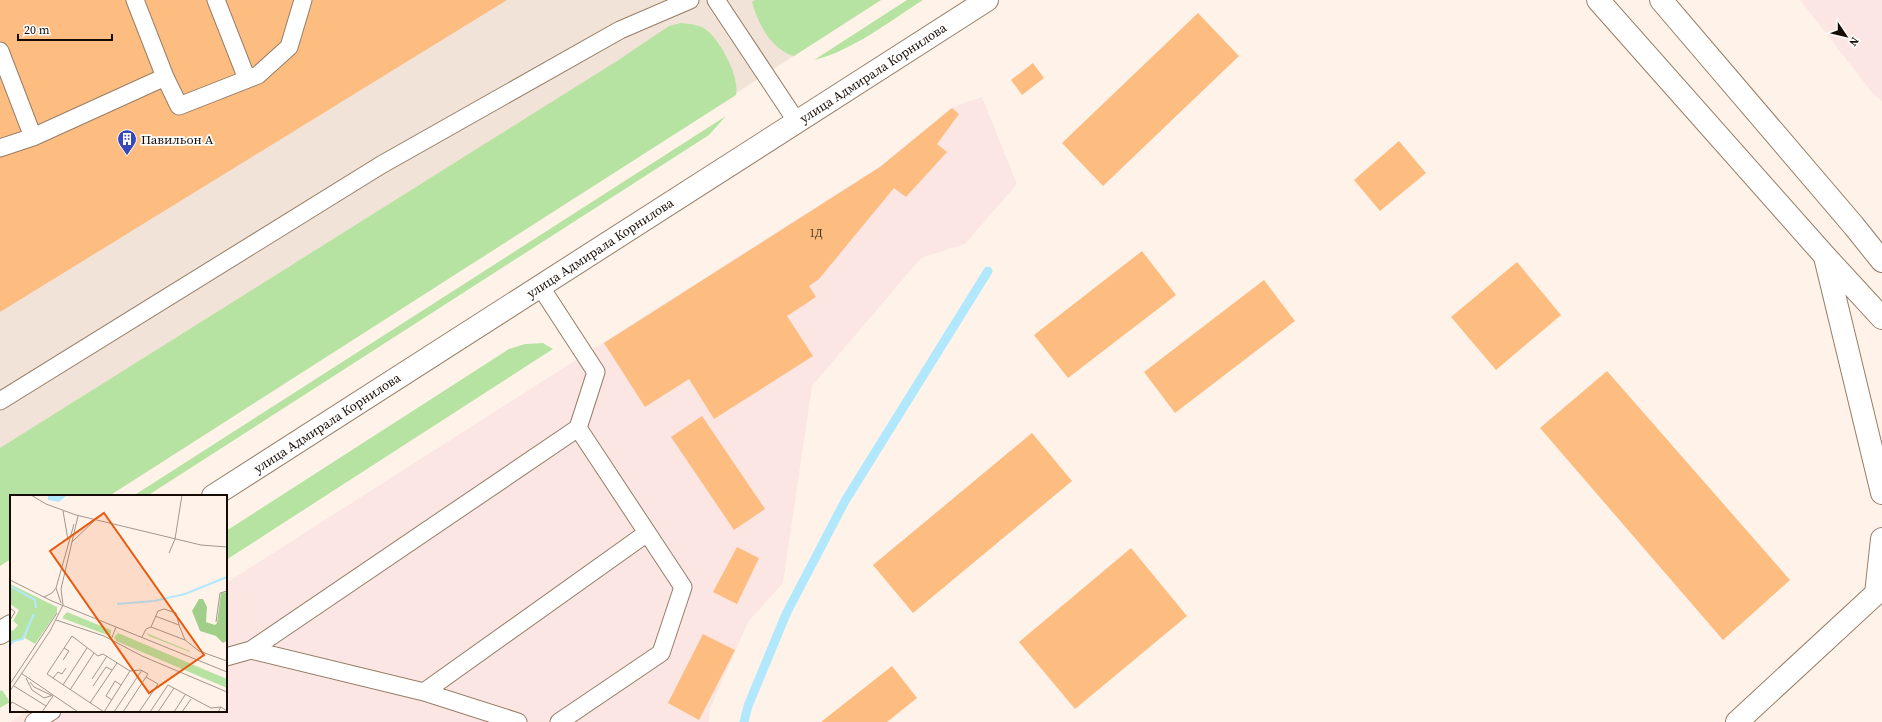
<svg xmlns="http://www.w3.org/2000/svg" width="1882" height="722" font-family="'Source Serif 4',serif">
	<rect width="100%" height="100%" fill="#fff3e9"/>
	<path fill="#f1e3d7" d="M0,0H881L109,496H11V559L0,566Z"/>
	<path fill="#fbe6e3" d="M1800,0H1882V101L1874,95Z
		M982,97L1017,184L965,244L921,258L812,386L783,583L748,622L710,709L709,722H10L27,711H226V583L882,165L952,107Z"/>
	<path fill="#b6e3a1" d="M755,0H881L794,56C771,49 758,24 752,2Z
		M907,0H923C890,21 852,51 814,60Z
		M681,23C689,24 697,24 705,29C720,39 740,77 736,95L109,496H11V559L0,566V448L617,61L669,26Z
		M726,116L709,135L147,496H133Z
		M543,343L553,349L226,560V531L509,349L525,344Z
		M2,690L10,702L0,708V691Z"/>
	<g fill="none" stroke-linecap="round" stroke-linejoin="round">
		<path stroke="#b1e8fe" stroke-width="9" d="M744,722L748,706L786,614L845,501L988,271"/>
	</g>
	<path fill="#fdbd80" d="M0,0H507L0,312Z
		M1198,13L1239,56L1103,186L1062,143Z
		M1033,63L1044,78L1022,95L1011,80Z
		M952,108L959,114L937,144L947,152L906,197L894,188L819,279L809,286L816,297L787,316L813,356L714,419L689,379L645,407L604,343L880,167Z
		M1399,141L1426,173L1380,211L1354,180Z
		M1142,251L1176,295L1068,378L1034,335Z
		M1517,262L1561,315L1496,370L1451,317Z
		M1264,280L1295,321L1175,413L1144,372Z
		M1607,371L1790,580L1723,640L1540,428Z
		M702,416L765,509L734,530L671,437Z
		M1032,433L1072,481L913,613L873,565Z
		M737,547L759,558L737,604L713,592Z
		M1131,548L1187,616L1075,709L1019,642Z
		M703,634L735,650L699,720L668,703Z
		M892,666L917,698L887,722H821Z"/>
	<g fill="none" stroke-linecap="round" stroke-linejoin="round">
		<g stroke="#967d66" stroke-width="19">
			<path id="lane" d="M216,0L247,79
				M716,0L797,122
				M0,51L33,137L165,77L135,0
				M165,77L179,106L258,75L289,47L303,0
				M0,148L33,137
				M0,401L381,165L620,30L690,0
				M251,650L424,692L647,533
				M226,657L251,650L578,428L596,372L540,286
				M424,692L518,722
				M34,722L52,711
				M559,722L661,653L683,587L578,428"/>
		</g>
		<g stroke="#967d66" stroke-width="24">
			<path id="street" d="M1598,0L1825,256L1882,318
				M1661,0L1854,226L1882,261
				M1825,257L1882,493
				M1876,594L1882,539
				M1737,722L1882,588"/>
		</g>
		<g stroke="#967d66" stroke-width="24">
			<path id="secondary" d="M213,496L987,0
				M0,633L11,626"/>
		</g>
		<use href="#lane" stroke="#fff" stroke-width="17"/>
		<use href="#street" stroke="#fff" stroke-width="22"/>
		<use href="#secondary" stroke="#fff" stroke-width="22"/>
	</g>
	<defs>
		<g id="building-pin" transform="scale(1)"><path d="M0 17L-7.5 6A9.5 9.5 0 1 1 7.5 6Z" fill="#3748bb" stroke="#fff"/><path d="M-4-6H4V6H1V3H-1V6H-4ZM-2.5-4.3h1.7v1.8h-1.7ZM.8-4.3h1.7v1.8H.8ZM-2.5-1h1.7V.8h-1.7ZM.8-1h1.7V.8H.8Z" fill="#fff"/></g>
	</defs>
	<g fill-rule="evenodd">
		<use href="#building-pin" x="127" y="139"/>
	</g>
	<g text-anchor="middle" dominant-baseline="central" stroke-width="3.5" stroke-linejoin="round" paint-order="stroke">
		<g font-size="11" fill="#503824">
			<text x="816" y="233">1Д</text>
		</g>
		<g font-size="13" fill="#160c05" stroke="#fff">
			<text transform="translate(873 73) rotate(-33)">улица Адмирала Корнилова</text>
			<text transform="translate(600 248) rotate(-33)">улица Адмирала Корнилова</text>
			<text transform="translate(327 423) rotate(-33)">улица Адмирала Корнилова</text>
		</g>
		<g font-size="13" fill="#160c05" stroke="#fff" text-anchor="start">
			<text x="141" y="139">Павильон А</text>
		</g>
	</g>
	<g transform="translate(10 495)">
		<rect width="217" height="217" fill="#fff3e9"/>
		<path d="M0,89L47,112V117L25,149L15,143L23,120L12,144L0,148V136L4,135L8,130L3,126L9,115L0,109ZM57,117L101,135V138L100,141L52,123ZM108,138L217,184V193L106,146L104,142ZM136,138L180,156V157L139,141Z" fill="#b6e3a1"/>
		<path d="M217,97V146L213,148L206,141L190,136L182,116L189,104H193L197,112L196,127L205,130L207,128L211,98Z" fill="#a0cf8a"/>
		<path d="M38,0H57L49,7L38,5Z" fill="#b1e8fe"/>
		<path fill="none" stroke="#b1e8fe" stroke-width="2" d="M0,91L25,105L26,113M107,109L144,106L175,99L217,82M0,150L4,146L13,144L24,119"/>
		<path fill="none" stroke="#a2978e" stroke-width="1" d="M21,0L36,9L66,20L191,50L217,52M53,16L58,45M62,47L85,25M159,58L165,44L172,0M0,85L42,106L217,177M46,93L51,108M34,102L42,98L46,93L64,29M0,113L5,117L0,125M145,121L169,130L175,145M46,125L94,141L132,161L217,197M206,127L210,98L217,96M141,132L148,116L154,114L166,118L169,130M132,142L136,134L141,132L175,145L189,156L217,166M101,145L106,132M53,165L59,156L54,153M11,178L68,217M16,183L22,195L34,203L43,200M43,183L48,177L52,179L56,173M82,184L97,161M20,187L24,192L41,200M0,189L47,118M53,190L77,153M4,191L36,211M83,191L96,172L102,175M60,195L84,158M0,196L40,136L53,110L51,94L68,21M102,205L96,201L105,186L111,190M80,208L107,168M0,210L2,207L20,217M32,217L43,201M94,217L37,179L62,141L88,161L93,159L120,176L131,175L138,179L136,182M94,217L120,176M104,217L132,175M113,217L136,182L148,189L129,217M140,217L158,190L201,213L211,212M148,217L164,193M164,217L175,200M172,217L181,204M208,217L211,212L217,216"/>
		<path fill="#e8590c" fill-opacity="0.15" stroke="#e8590c" stroke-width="2" d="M94,18L194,160L139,198L40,56Z"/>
		<rect width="217" height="217" fill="none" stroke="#160c05" stroke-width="2"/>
	</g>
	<g transform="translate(1846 36) rotate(125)" stroke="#ffffff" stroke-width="3" paint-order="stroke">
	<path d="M0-3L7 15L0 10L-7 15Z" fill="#160c05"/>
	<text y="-6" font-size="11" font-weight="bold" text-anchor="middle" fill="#160c05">N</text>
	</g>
	<path d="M18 34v6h94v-6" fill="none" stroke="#160c05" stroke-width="2"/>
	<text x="24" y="34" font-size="12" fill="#160c05" stroke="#ffffff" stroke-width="3" paint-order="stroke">20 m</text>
</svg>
